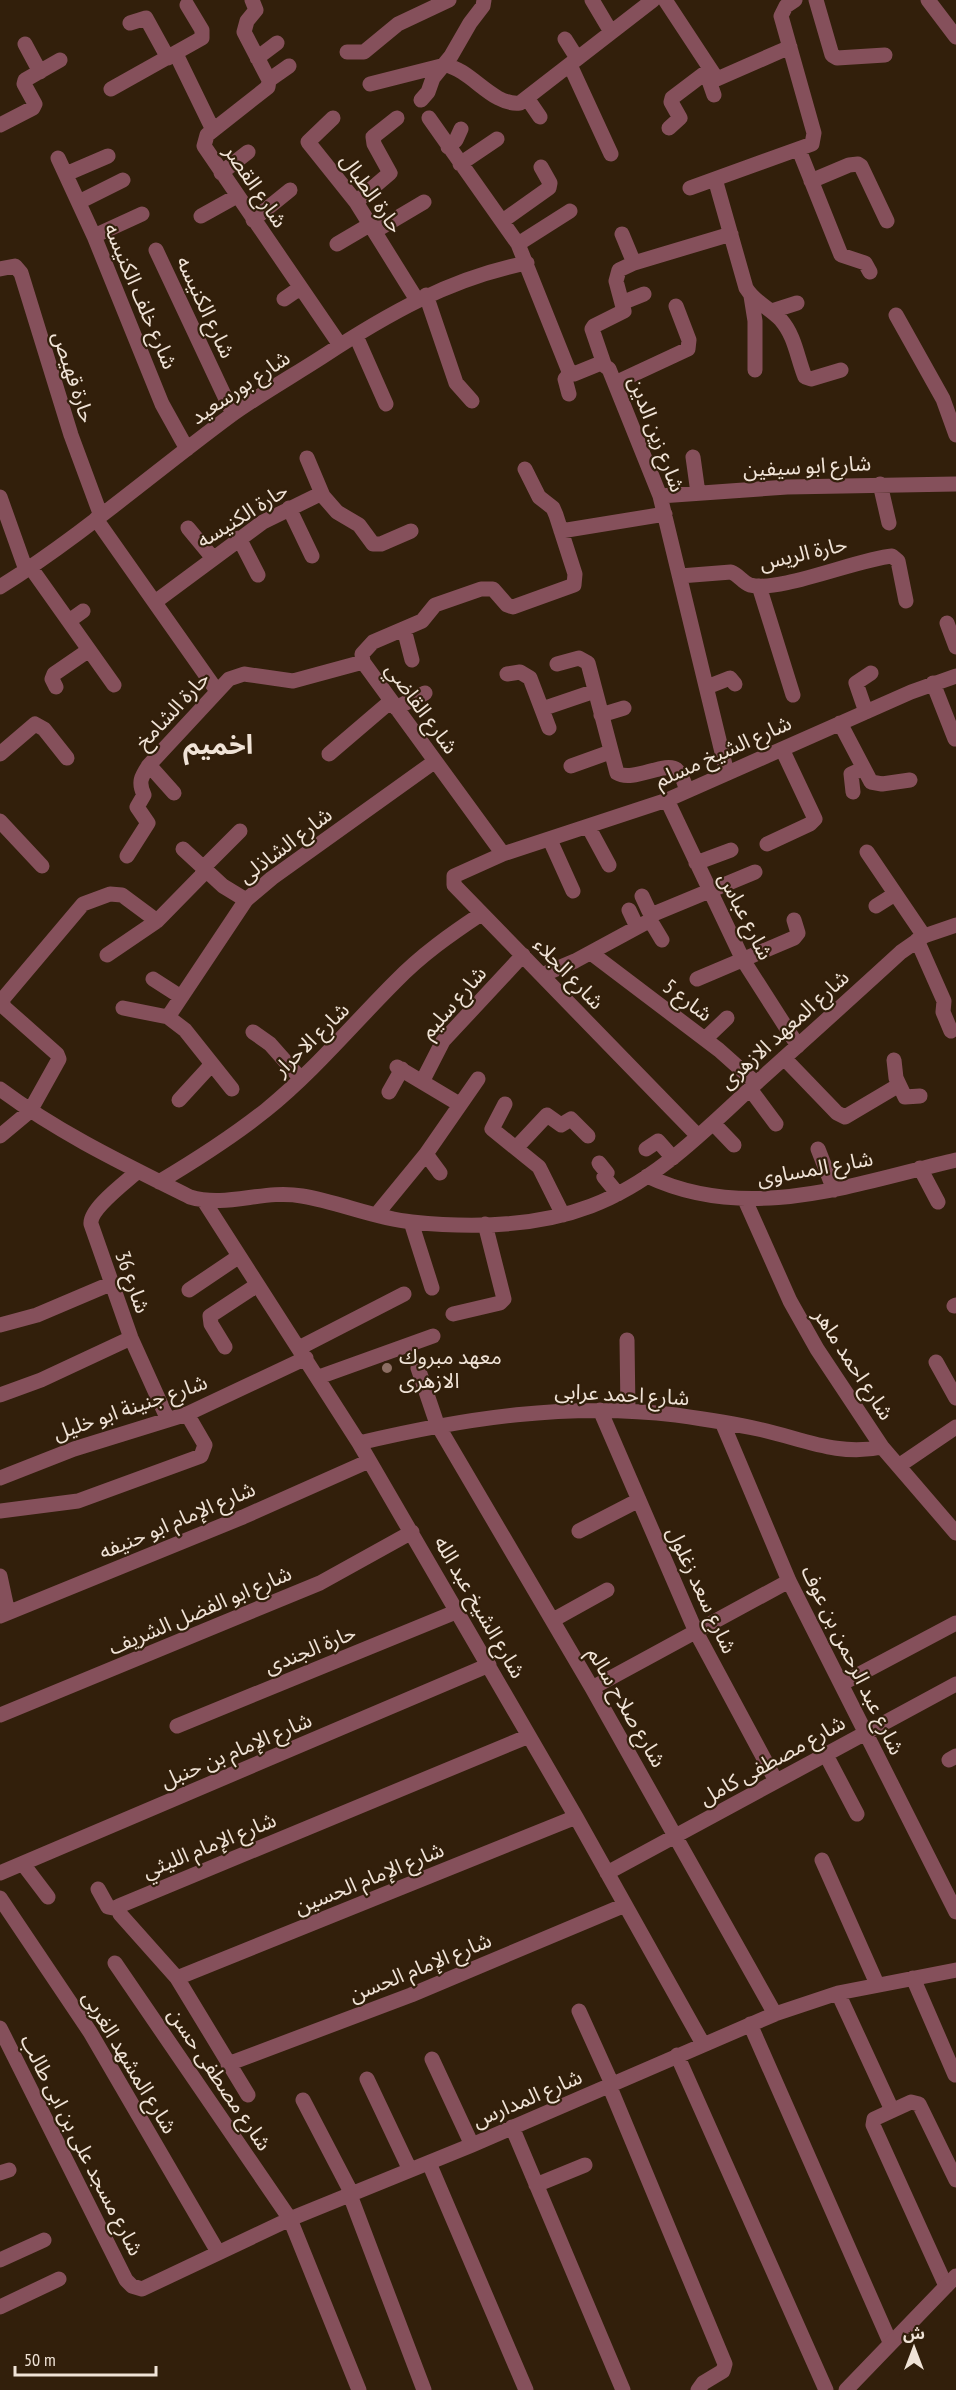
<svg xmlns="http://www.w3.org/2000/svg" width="956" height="2390" font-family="'PT Sans Narrow','Noto Sans Arabic',sans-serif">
	<rect width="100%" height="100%" fill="#321f0b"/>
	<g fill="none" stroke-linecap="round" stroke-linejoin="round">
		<path stroke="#85505b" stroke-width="15" d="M252,0L256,10L247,21L244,32L269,80L268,87L207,135L204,146L340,345
			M592,0L611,32
			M665,0L717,79L790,47
			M816,0L832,55L837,58L885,55
			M928,0L956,37
			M130,23L146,18L168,58
			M565,39L577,58
			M25,44L40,72
			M347,52H364L398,24L449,0
			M176,54L213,130
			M257,58L277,43
			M570,65L611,154
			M706,72L714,95
			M269,80L289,66
			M370,84L445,65C472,70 492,106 520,103L653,0
			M111,89L202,38V30L187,5
			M527,98L540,117
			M421,100L428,92L433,78L451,56L470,23L483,6L484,0
			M333,118L308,142L356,202L417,300
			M429,118L518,244L568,369L574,374L601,363L609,369L660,496L727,773
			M0,125L33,108L35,104L24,84L25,80L60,60
			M669,128L680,118L671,102L672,98L709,70
			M448,147L456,140L461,129
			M799,150L841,255L865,263L870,272
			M58,158L94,236L162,404L187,449
			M460,164L497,139
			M221,173L248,152
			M66,174L108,156
			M715,179L746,288C755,303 769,307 781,320C795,336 797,357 805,377L811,379L841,370
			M811,181L849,165L858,164L861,166L887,221
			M690,188L812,144L814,133L781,16L786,6L795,0
			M79,202L123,180
			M356,202L390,173L374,144L373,137L397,118
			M201,216L237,196
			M253,220L290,190
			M504,220L549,188L550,183L541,167
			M375,231L424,202
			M622,234L634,263
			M94,236L142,214
			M337,244L371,224
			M518,244L570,211
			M156,250L233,414
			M0,269L15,266L21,273L71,435L101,516
			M426,295L456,383L472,401
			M751,296L755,321V370
			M284,299L300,288
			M624,302L644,294
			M772,311L797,303
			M896,315L943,399L956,435
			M356,336L386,404
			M604,364L592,329L594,326L624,311L616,281L619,270L634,263L731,234
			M615,383L688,349L689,340L676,306
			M569,394L565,379L570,373
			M693,457L698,493
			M307,458L323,496
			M880,484L889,523
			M660,496L787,487L956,484
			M0,497L26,570
			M289,508L312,556
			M96,519L217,691
			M188,528L212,557
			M561,531L665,514
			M239,538L258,575
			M31,568L114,685
			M680,576L731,572C739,575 742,582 750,585C778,593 858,559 892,556L898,561L906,601
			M759,586L793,695
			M0,587C81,536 153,473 230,416C259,395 291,377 322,357C386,315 450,278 527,263
			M155,602L263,522L318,495L323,496L337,512L359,525L373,544H381L411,531
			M69,621L83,611
			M947,623L956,647
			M404,629L412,660
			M557,664L579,658L588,663L617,773C633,783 666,760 677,770C682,774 685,785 687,791
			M507,674L520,672L530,678L549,728
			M933,683L955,739
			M56,687L52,679L54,674L89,650
			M707,687L730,678L735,684
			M396,708L425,693
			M542,709L595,691
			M866,712L856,683L871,673
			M601,715L624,708
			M840,723L871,782L882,784L910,780
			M0,754L35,724L44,729L67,758
			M329,754L391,701
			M149,765L174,793
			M571,766L610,752
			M853,792L851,774L862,769
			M667,800L743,960L798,1046
			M0,821L42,866
			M589,828L609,865
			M550,840L573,891
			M767,844L810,824L815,819L782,749
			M183,849L223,886L246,900
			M867,852L924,936
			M503,854L363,662L362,654L373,642L422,621L435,605L481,589H493L507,605L513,607L574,585L575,574L556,515L553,508L539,497L525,469
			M127,856L148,823L137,807L144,795C138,782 141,777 149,765L229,679L244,674L293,681L363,662
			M696,863L731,850
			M202,869L240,831
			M642,896L649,911L656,913L755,872
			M876,906L895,894
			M629,910L637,927
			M917,940L944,1001L943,1012L951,1031
			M591,953L719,1050L756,1083
			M107,955L157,921L205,872
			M542,975L575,961L647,922L653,925L662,940
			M153,979L181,997
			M697,979L794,938L798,933L794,920
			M123,1008L168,1017L185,1030L232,1089
			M168,1017L246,900L272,878L434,762
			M253,1032L270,1044L301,1079
			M705,1039L727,1018
			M784,1058L837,1113L845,1117L899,1085
			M894,1060L896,1078L905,1097L920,1096
			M397,1067L459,1104
			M422,1082L443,1041L523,955
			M0,1089C59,1133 124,1164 190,1197C227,1208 264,1189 302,1196C339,1202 374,1218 412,1222C470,1228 536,1227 591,1206C655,1182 704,1131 753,1086C803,1041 852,997 901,952L924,936L956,925
			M750,1089L776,1124
			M389,1092L402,1069
			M179,1100L212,1064
			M505,1104L492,1129L539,1167L563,1215
			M713,1123L734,1145
			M0,1136L30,1111L59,1059L57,1054L4,1007L2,1000L83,904L110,894L122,895L157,921
			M698,1136L454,885V876L503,854L667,800L911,692L956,676
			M516,1148L547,1115L561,1125L571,1119L588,1136
			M646,1149L658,1141L673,1158
			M818,1149L834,1190
			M426,1154L440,1173
			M599,1163L607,1173L604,1177L618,1194
			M920,1168L938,1202
			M138,1171C126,1182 89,1209 91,1224L131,1338L168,1420
			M647,1176C748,1224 854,1184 956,1160
			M159,1182C196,1160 232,1137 266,1110C313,1072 352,1025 395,982C421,955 451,934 481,914
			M745,1200L790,1301L817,1349L882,1447L956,1533
			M204,1201L359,1443L576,1817L703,2044
			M376,1215L426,1154L478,1079
			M411,1222L432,1288
			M189,1290L238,1257
			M954,1306L956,1305
			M453,1314L500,1303L504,1299L485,1224
			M0,1325L37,1315L110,1284
			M627,1340L628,1411
			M225,1347L211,1324L210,1316L257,1285
			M299,1348L404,1294
			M936,1362L956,1398
			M418,1368L437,1424L592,1688L775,2014
			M319,1377L433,1336
			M0,1395L41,1380L131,1338
			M600,1410L696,1632L776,1781
			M722,1422L789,1581L956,1912
			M359,1443C464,1418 569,1402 676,1415C704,1419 731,1423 758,1429C801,1438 838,1457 882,1447
			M900,1465L956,1427
			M0,1478L74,1449L187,1414L306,1358
			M0,1511L78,1501L201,1456L205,1445L187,1414
			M579,1531L639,1500
			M0,1576L8,1613
			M0,1616L243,1517L369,1461
			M553,1620L607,1590
			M841,1684L956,1623
			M592,1688L789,1581
			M0,1715L320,1583L412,1532
			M177,1726L458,1611
			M826,1755L857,1814
			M949,1760L956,1756
			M822,1860L877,1984
			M23,1864L48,1897
			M0,1873L489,1665
			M607,1873L956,1684
			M98,1889L108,1907L118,1909
			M0,1898L90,2032L218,2252
			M115,1963L290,2219L359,2390
			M177,1978L576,1817
			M913,1978L955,2075
			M838,1993L892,2110
			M579,2011L612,2084
			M750,2024L890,2342
			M0,2028L126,2280L132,2286L142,2289L290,2219L472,2145L775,2014L838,1993L956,1970
			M677,2055L826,2390
			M432,2059L472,2145
			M228,2064L411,1995L625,1905
			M367,2079L410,2170
			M609,2085L725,2364L723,2371L703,2383L698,2390
			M248,2095L177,1978L120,1914L119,1906L529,1736
			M303,2100L352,2194
			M512,2127L623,2390
			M429,2163L526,2390
			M0,2173L9,2170
			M536,2185L585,2165
			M350,2195L424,2390
			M0,2260L44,2240
			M946,2286L873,2125L874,2119L911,2102L919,2104L956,2180
			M0,2307L59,2279"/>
		<path stroke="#85505b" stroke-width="15" d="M846,2390L956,2276"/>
	</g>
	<circle fill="#8d6e63" stroke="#321f0b" stroke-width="2" cx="387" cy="1368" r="6"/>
	<g text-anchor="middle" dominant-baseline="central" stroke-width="4.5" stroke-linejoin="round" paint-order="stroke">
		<g font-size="21" fill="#f0e3d7" stroke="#321f0b">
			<text transform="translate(256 186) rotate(56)">شارع القصر</text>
			<text transform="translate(372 193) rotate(55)">حارة الطبال</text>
			<text transform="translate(141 296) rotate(67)">شارع خلف الكنيسه</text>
			<text transform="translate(206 307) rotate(65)">شارع الكنيسه</text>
			<text transform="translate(74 377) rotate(72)">حارة قهيص</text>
			<text transform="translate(240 387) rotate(-34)">شارع بورسعيد</text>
			<text transform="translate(657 434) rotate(69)">شارع زين الدين</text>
			<text transform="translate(807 466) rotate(-3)">شارع ابو سيفين</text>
			<text transform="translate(242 515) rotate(-32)">حارة الكنيسه</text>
			<text transform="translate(803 553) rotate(-13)">حارة الريس</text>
			<text transform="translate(422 708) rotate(54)">شارع القاضي</text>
			<text transform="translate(172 710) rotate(-47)">حارة الشامخ</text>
			<text transform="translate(723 751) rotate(-24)">شارع الشيخ مسلم</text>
			<text transform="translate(285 845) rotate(-37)">شارع الشاذلى</text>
			<text transform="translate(746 916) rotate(63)">شارع عباس</text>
			<text transform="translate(569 973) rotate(46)">شارع الجلاء</text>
			<text transform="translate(688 1000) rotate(37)">شارع 5</text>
			<text transform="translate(453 1002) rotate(-49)">شارع سليم</text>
			<text transform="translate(784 1029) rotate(-42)">شارع المعهد الازهرى</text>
			<text transform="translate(311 1039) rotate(-44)">شارع الاحرار</text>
			<text transform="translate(815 1168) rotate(-10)">شارع المساوى</text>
			<text transform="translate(133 1282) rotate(70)">شارع 36</text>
			<text transform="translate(854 1364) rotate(57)">شارع احمد ماهر</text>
			<text transform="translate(622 1394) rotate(3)">شارع احمد عرابى</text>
			<text transform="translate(130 1407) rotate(-19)">شارع جنينة ابو خليل</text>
			<text transform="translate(177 1520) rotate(-23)">شارع الإمام ابو حنيفه</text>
			<text transform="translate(702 1590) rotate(65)">شارع سعد زغلول</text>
			<text transform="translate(480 1607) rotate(60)">شارع الشيخ عبد الله</text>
			<text transform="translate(200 1610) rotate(-23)">شارع ابو الفضل الشريف</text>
			<text transform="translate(310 1649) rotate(-22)">حارة الجندى</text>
			<text transform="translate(853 1660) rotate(64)">شارع عبد الرحمن بن عوف</text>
			<text transform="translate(627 1707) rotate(60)">شارع صلاح سالم</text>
			<text transform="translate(236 1750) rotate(-23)">شارع الإمام بن حنبل</text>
			<text transform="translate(772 1760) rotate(-29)">شارع مصطفى كامل</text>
			<text transform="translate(209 1845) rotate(-22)">شارع الإمام الليثي</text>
			<text transform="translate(369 1878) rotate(-22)">شارع الإمام الحسين</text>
			<text transform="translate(420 1967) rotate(-22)">شارع الإمام الحسن</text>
			<text transform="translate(130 2062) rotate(59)">شارع المشهد الغربى</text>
			<text transform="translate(220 2079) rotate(56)">شارع مصطفى حسن</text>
			<text transform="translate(527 2098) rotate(-23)">شارع المدارس</text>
			<text transform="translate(82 2145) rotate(63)">شارع مسجد على بن ابى طالب</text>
		</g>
		<g font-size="21" fill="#f0e3d7" stroke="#321f0b" text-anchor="start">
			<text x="399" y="1356">معهد مبروك<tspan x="399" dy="24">الازهرى</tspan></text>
		</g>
		<g font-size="27" font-weight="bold" fill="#f0e3d7" stroke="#321f0b">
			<text x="218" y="744">اخميم</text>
		</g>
	</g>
	<g transform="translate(914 2348)" stroke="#321f0b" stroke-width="4.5" paint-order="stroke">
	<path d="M0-4.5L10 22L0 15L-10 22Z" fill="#f0e3d7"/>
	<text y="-9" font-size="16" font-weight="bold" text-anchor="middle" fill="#f0e3d7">ش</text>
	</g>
	<path d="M15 2366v9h141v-9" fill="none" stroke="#f0e3d7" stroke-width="3"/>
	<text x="24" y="2366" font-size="18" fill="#f0e3d7" stroke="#321f0b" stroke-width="4.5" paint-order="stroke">50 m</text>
</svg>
